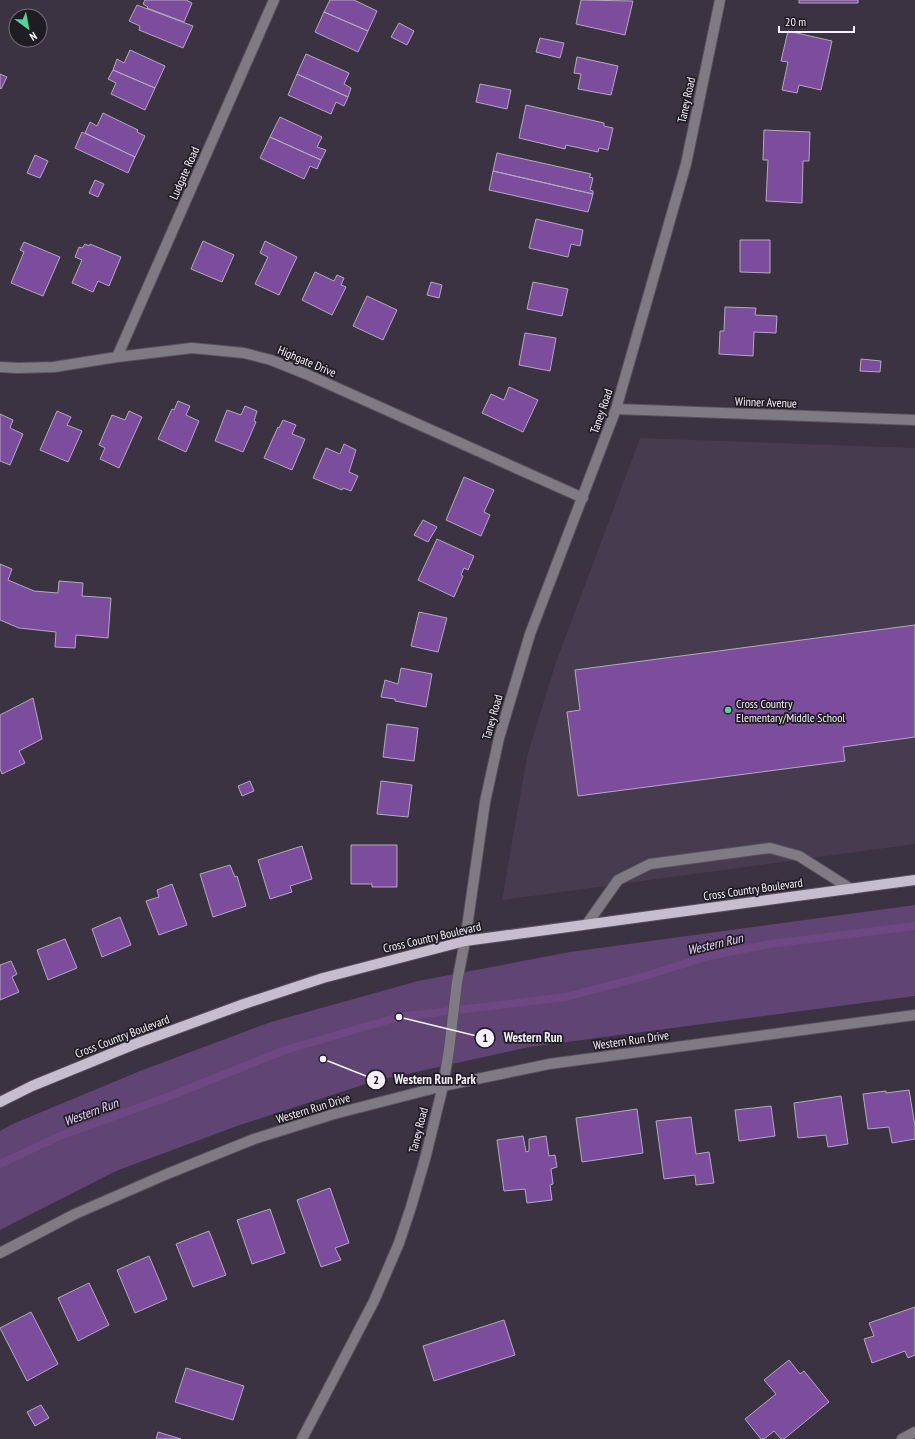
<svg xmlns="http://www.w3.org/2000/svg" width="915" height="1439" font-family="'PT Sans Narrow',sans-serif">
	<rect width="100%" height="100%" fill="#3b3242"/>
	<path fill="#473b50" d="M640,438L915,448V844L502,900L527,756L555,665Z"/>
	<path fill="#5f4474" d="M915,905V996L529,1047L375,1081L237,1126L116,1171L0,1230V1131L15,1123L140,1071L271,1022L418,981L570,952Z"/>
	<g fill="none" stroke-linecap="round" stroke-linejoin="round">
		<path stroke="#6d4882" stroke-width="8" d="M0,1164L60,1136L165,1098L285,1050L399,1017L566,997L645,976L709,956L770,944L915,926"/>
	</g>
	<path fill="#7b4d9c" stroke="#b4aabe" d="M145,0H186L192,3L184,22L147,8L148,7L143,4Z
		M330,0H354L377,11L368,31L324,12Z
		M581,0L633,1L625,35L576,24Z
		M799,0H858V3H799Z
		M137,5L193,26L183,48L139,30L140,26L129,21Z
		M324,12L368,31L358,52L315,32Z
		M399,23L414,31L407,45L391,37Z
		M788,31L832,41L821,90L799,85L797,93L782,90L788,62L781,61Z
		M540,38L564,43L560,58L536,52Z
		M130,50L165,66L155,88L113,70L117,59L124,63Z
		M306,54L349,73L344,84L351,88L348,97L297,74Z
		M577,57L618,66L611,95L578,89L581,74L574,73Z
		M113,70L155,88L145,110L111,94L116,83L108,79Z
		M0,74L7,77L1,89L0,88Z
		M297,74L348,97L344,106L336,102L331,114L288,95Z
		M480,84L511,90L507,109L476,102Z
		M526,105L604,123V126L613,128L608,150L599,148L598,152L566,145L565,149L519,138Z
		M103,113L138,130L137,132L145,136L135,157L85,133L90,122L97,126Z
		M280,117L322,137L317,147L326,150L321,160L270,137Z
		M764,130L810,132L809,161H803L802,203L766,201L768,160H763Z
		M82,132L135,157L128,173L75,148Z
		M270,137L321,160L317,169L310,166L304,179L260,158Z
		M497,153L591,174L589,177L593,178L590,190L593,191V194L493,171Z
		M35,155L48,161L40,178L27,173Z
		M493,171L593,194L588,212L489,190Z
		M95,180L104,184L98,197L89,193Z
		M536,219L583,230L580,246L571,244L568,257L529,248Z
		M740,240H770V273L740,272Z
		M203,241L234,255L222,282L191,269Z
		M265,241L297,257L279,295L255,284L268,257L260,253Z
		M24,242L60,257L43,296L11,283L24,252L20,250Z
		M85,244L89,246L90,244L121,257L109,286L98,281L93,292L72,283L82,260L75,257L79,247L82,248Z
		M315,272L334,281L337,275L344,278L341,285L346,287L332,315L302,300Z
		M431,282L442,285L439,298L427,295Z
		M533,282L568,289L562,316L527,309Z
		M367,296L397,310L383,340L353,326Z
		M725,307L756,308L755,315L777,316L776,333L754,332L753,356L719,354L720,331H724Z
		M525,333L556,338L550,371L519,365Z
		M861,359L881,361L880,372L860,371Z
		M509,387L538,400L523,432L482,413L491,394L504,400Z
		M178,401L190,406L186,415L199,421L186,452L158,439L172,409L174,410Z
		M245,406L257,411L254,421L256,422L243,452L215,441L227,410L241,415Z
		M57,411L71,417L67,425L82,431L68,462L40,450Z
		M129,411L142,417L119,468L100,459L105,448L99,445L112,415L125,420Z
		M0,414L13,420L10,428L23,434L10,465L0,461Z
		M283,420L296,425L292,434L305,439L292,470L264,458L278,427L279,428Z
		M344,444L356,450L349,472L358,476L351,491L343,488L342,490L313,478L326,448L340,454Z
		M464,477L494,490L484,512L490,515L481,536L446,520Z
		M423,520L437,527L428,542L414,535Z
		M437,539L474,556L468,570L464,568L461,575L463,576L454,597L418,580Z
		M0,564L12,569L8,580L34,591L58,593L59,581L83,583L82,596L111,598L108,638L76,635L75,648L55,647L56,632L19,628L0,620Z
		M419,612L447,618L438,652L411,646Z
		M915,625V737L843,747L845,761L578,796L567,712L580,710L575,670Z
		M401,668L432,674L426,707L395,701V699L381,697L385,680L398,684Z
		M33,698L42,739L19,751L25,763L2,774L0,769V715Z
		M387,724L418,728L414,761L383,757Z
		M250,781L254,791L242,796L238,786Z
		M381,781L412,785L408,817L377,814Z
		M351,845H397V887H372V884H351Z
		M302,846L312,879L290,886L292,892L270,899L258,860Z
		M230,865L235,877L237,876L246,906L213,917L200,874Z
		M172,884L187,925L159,935L146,901L159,897L157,890Z
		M120,917L131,945L102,957L92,929Z
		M65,939L77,968L48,980L37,950Z
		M11,961L17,974L12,977L19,992L0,1000V965Z
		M909,1090L915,1126V1139L892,1143L889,1127L868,1129L863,1094L886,1091V1093Z
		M841,1096L848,1144L828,1147L826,1135L798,1138L794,1103Z
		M771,1106L775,1136L739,1141L735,1110Z
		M637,1109L643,1153L582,1162L576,1118Z
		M691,1117L696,1154L709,1152L714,1183L696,1185L695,1175L664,1179L656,1121Z
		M523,1136L526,1152L529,1151V1139L546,1136L549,1156L555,1155L557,1167L551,1169L553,1184L550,1185L552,1200L527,1203L525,1189L504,1191L497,1140Z
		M330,1188L349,1243L335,1248L341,1260L321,1267L297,1200Z
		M270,1209L285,1253L252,1264L237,1220Z
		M209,1231L226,1275L193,1287L176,1244Z
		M149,1256L167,1299L135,1313L117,1270Z
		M89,1283L109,1325L78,1341L58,1298Z
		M915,1307V1355L908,1358L905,1351L872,1363L864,1339L874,1336L869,1323Z
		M31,1312L58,1364L27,1381L0,1328Z
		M504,1320L515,1355L434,1381L423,1346Z
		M789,1360L800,1374L804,1371L829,1402L784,1439H781L774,1431L764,1439H761L745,1419L776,1394L764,1380Z
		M186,1368L244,1386L233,1420L175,1402Z
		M41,1405L49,1418L35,1426L27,1412Z
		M158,1432L181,1439H156Z"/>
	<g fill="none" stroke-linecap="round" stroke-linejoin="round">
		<g stroke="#59505f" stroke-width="12">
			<path id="minor" d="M117,357L274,0
				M0,367L18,368L54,367L117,357L192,348L244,353L271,360L306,374L583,498
				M616,409L915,420
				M587,924L618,880L650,864L770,848L799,856L851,889
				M0,1253L75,1214L167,1174L254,1139L334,1114L443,1086L549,1064L915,1015
				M302,1439L374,1301L399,1243L411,1207L425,1159L443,1086L449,1050L457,982L465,941L485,802L499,738L530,634L616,409L686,164L720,0
				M902,1439L915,1432"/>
		</g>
		<g stroke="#59505f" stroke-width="12">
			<path id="major" d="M0,1102L32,1086L135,1044L244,1004L323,978L465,941L915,880"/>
		</g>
		<use href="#minor" stroke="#7f7a83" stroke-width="10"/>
		<use href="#major" stroke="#c6bdcf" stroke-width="10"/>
	</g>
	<circle fill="#54d396" stroke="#201c23" stroke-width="1.5" cx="728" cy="710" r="4"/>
	<g text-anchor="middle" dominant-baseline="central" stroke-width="3.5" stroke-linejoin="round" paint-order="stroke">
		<g font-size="12" fill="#f5effa" stroke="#201c23">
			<text transform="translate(686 100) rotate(-78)">Taney Road</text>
			<text transform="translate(184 173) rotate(-66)">Ludgate Road</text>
			<text transform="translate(307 361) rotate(23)">Highgate Drive</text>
			<text transform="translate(766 402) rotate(2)">Winner Avenue</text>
			<text transform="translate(601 411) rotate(-71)">Taney Road</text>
			<text transform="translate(492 717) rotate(-74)">Taney Road</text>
			<text transform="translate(753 889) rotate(-8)">Cross Country Boulevard</text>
			<text transform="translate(432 937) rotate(-13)">Cross Country Boulevard</text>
			<text transform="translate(122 1036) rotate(-21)">Cross Country Boulevard</text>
			<text transform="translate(631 1040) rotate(-8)">Western Run Drive</text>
			<text transform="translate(313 1108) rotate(-17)">Western Run Drive</text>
			<text transform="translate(418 1130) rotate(-76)">Taney Road</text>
		</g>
		<g font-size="12" fill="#f5effa" stroke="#201c23" text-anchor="start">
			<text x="736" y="703">Cross Country<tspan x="736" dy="14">Elementary/Middle School</tspan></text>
		</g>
		<g font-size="13" font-style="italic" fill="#e9d2fd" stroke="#201c23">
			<text transform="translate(715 944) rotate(-13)">Western Run</text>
			<text transform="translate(91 1112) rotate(-20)">Western Run</text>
		</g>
	</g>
	<path fill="none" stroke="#f5effa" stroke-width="1.5" d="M399 1017L485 1038M323 1059L376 1080"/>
	<g fill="#f5effa" stroke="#201c23" stroke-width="1.5">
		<circle cx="399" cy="1017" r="4"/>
		<circle cx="323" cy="1059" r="4"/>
		<circle cx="485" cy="1038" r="10"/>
		<circle cx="376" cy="1080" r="10"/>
	</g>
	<g font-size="12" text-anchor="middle" font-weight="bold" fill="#111">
		<text x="485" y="1042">1</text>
		<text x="376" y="1084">2</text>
	</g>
	<g font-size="13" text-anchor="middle" font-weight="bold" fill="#f5effa" stroke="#201c23" stroke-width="3.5" stroke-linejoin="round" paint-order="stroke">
		<text x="533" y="1042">Western Run</text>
		<text x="435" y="1084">Western Run Park</text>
	</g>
	<g transform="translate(28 28) rotate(148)"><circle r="19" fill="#201c23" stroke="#757079"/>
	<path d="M0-3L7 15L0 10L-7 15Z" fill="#54d396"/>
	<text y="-6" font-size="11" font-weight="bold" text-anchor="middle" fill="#f5effa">N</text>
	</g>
	<path d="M779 26v6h75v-6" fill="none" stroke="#f5effa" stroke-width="2"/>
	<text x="785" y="26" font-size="12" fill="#f5effa" stroke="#201c23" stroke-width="3" paint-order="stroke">20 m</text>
</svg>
